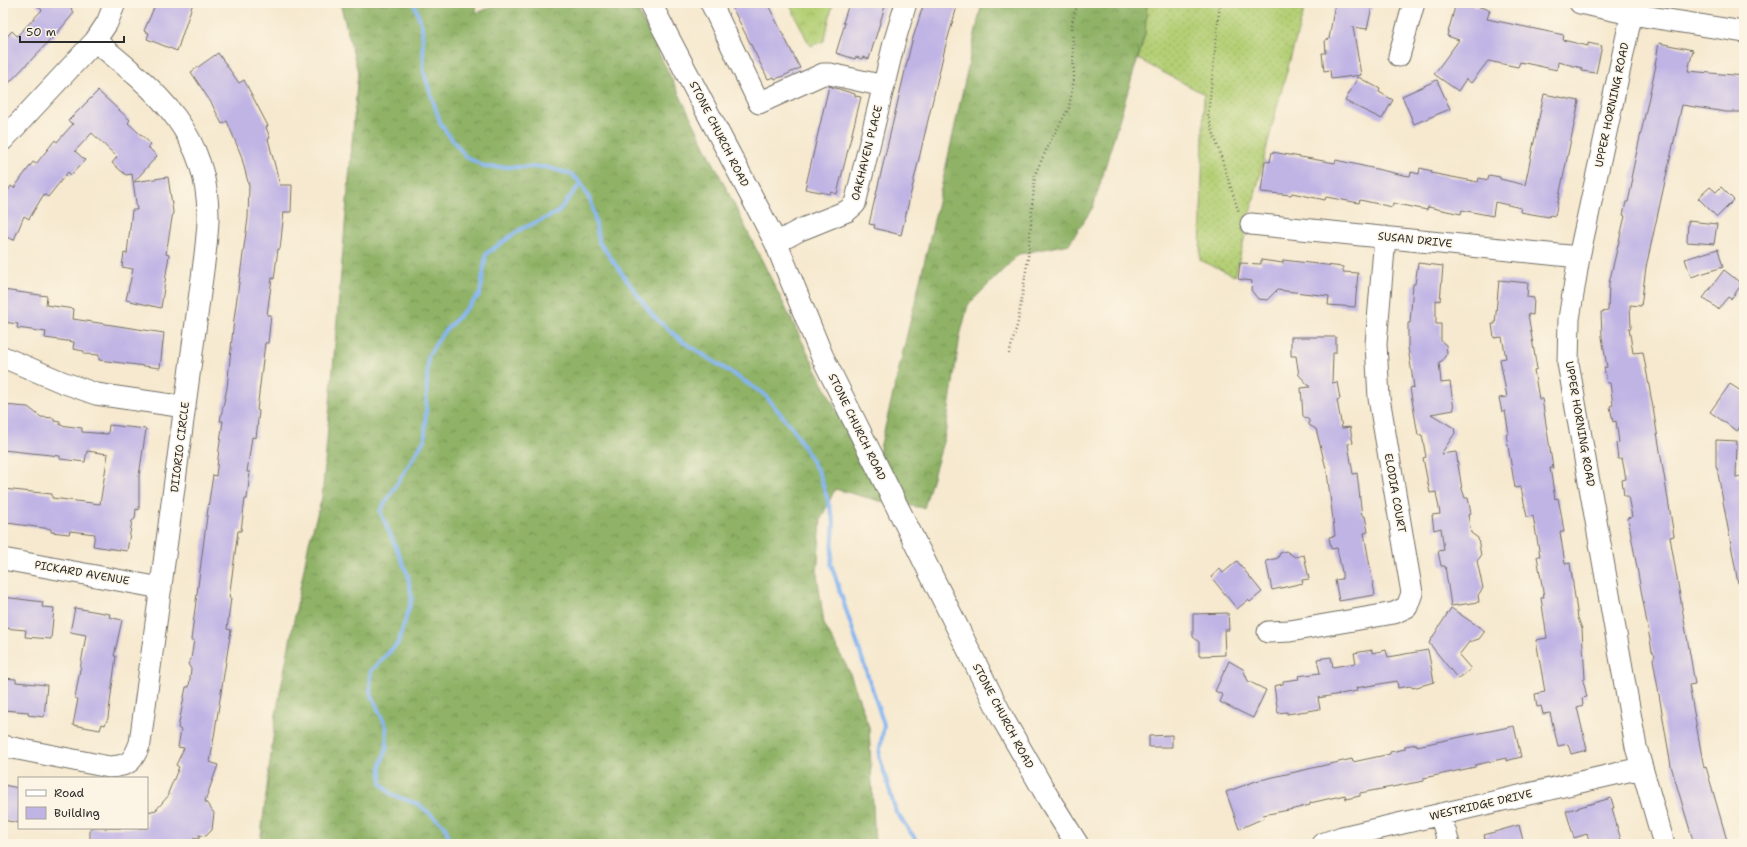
<svg xmlns="http://www.w3.org/2000/svg" width="1747" height="847" font-family="'Shantell Sans',sans-serif">
	<defs>
		<pattern id="grass-dots" width="8" height="8" patternUnits="userSpaceOnUse"><rect width="8" height="8" fill="#b4cf75"/><path d="M2 2h.1M6 6h.1" fill="none" stroke="#9bb265" stroke-width="1.8" stroke-linecap="round"/></pattern>
		<pattern id="forest-crowns" width="20" height="18" patternUnits="userSpaceOnUse"><rect width="20" height="18" fill="#8fb266"/><path d="M2 6a3 3 0 1 1 6 0M12 15a3 3 0 1 1 6 0" fill="none" stroke="#759154"/></pattern>
		<pattern id="park-crowns" width="20" height="18" patternUnits="userSpaceOnUse"><rect width="20" height="18" fill="#b4cf75"/><path d="M2 6a3 3 0 1 1 6 0M12 15a3 3 0 1 1 6 0" fill="none" stroke="#9bb265"/></pattern>
	</defs>
	<rect width="100%" height="100%" fill="#fcf5e5"/>
	<filter id="ink" filterUnits="userSpaceOnUse"><feTurbulence type="fractalNoise" baseFrequency=".025" numOctaves="2"/><feDisplacementMap in="SourceGraphic" scale="8" xChannelSelector="R" yChannelSelector="G"/><feConvolveMatrix kernelMatrix="1 2 1 2 8 2 1 2 1" color-interpolation-filters="sRGB"/></filter>
	<filter id="wash" filterUnits="userSpaceOnUse"><feTurbulence type="fractalNoise" baseFrequency=".012" numOctaves="4" result="noise"/><feDisplacementMap in="SourceGraphic" scale="16" xChannelSelector="R" yChannelSelector="G"/><feGaussianBlur stdDeviation="0.9" result="paint"/><feColorMatrix in="noise" values="0 0 0 0 0 0 0 0 0 0 0 0 0 0 0 0 0 1.4 0 .05"/><feComposite in="paint" operator="in"/></filter>
	<g filter="url(#wash)">
		<rect width="100%" height="100%" fill="#f6e9cf"/>
		<path fill="url(#grass-dots)" stroke="#707d50" d="M1147,3H1306L1276,110L1235,276L1200,260L1204,94L1138,59L1145,34Z"/>
		<path fill="url(#forest-crowns)" stroke="#5d6e48" d="M340,3H475L477,13L501,3H575L596,7L634,3L872,482L931,234L982,3H1147L1145,34L1093,207L1069,244L1019,254L968,305L960,336L945,435L924,508L880,501L835,489L821,519L817,574L824,624L849,671L869,727L875,844H260L276,714L309,542L322,498L358,72Z"/>
		<path fill="url(#park-crowns)" stroke="#707d50" d="M789,3H833L824,41L810,46Z"/>
		<g fill="none" stroke-linecap="round" stroke-linejoin="round">
			<path stroke="#85b5f0" stroke-width="4" d="M414,3L422,26L424,73L441,125L466,157L486,167H546L571,174L581,183L592,204L599,242L653,316L682,341L764,394L794,430L820,475L834,522L831,564L884,725L879,755L896,812L919,844
				M447,844L449,838L445,826L418,804L392,795L381,783V764L387,747L386,726L370,692L371,671L398,643L412,599L408,575L380,511L425,439L428,356L443,333L480,294L486,254L521,229L557,213L581,183"/>
		</g>
		<g id="blocks">
			<path fill="#c0b4e5" d="M34,3H76L71,9L74,13L58,32L3,89V41L12,31L17,36L42,10Z
				M156,3H193L177,51L147,39L149,33L144,31Z
				M730,3H767L800,68L781,77L775,79L774,77L768,79Z
				M849,3H886L869,59L863,57L862,59L856,57L855,59L836,53L845,23H843Z
				M924,3H958L945,48L901,235L874,228L875,225L869,224L912,41Z
				M1335,3H1373L1367,29L1353,27L1361,75L1331,79L1330,70L1324,71L1322,53H1326L1325,40L1329,39Z
				M1456,3H1466L1490,10L1487,19L1564,35L1563,40L1588,46V43L1602,46L1596,73L1582,71V68L1558,62L1557,70L1520,62L1518,67L1488,61L1471,83L1466,79L1458,91L1434,74L1459,40L1447,36Z
				M1659,43L1693,50L1688,71L1744,76V112H1726L1682,105L1646,267L1641,306L1630,305L1631,328H1629L1633,353L1643,352L1653,408L1674,536L1670,537L1695,684L1689,685L1704,768L1706,767L1728,844H1694L1671,766L1653,659L1655,655L1652,651L1628,518L1632,517L1628,496H1624L1622,480L1626,479L1622,458L1618,459L1616,443L1619,442L1616,421L1613,422L1610,406L1613,405L1610,383H1607L1604,368L1607,367L1602,337L1601,312L1608,311L1609,283L1625,216L1623,215L1626,202H1628L1633,179L1631,178L1656,65H1655Z
				M218,53L239,83L244,80L268,126L266,127L270,138L268,139L280,185H292L291,212H284L280,249H278L274,279L272,278L267,315H271L268,343H265L257,410L259,411L256,438L252,437L247,472H250L247,499H245L241,531H238L229,598H231L227,629L231,630L210,762L218,765L205,801L214,813L212,830L206,836L199,835V839L194,838L193,844H90V828H147V812L156,810L169,795L168,793L179,767L176,765L184,748L178,747L181,730L178,728L186,687H189L191,669L188,664L191,659L194,640H191L209,501L213,475L216,476L219,449L223,421H220L227,388L234,319L248,218L249,186L241,155L227,121L222,124L212,104L191,72Z
				M1358,77L1380,89L1379,92L1393,100L1382,119L1345,101Z
				M1437,80L1450,109L1414,124L1402,96Z
				M829,86L855,94V96L861,97L837,194L831,192L830,194L805,189Z
				M98,91L130,120L128,123L151,144L148,147L157,156L134,182L168,177L173,212L166,254L169,255L161,308L126,300L133,269L122,267L124,253L127,254L132,210H137L132,174L126,175L112,163L117,157L92,133L75,151L85,160L71,175L68,172L48,197L44,194L29,219L24,216L14,240L3,236V199L11,186L14,188L33,162L36,164L55,140L57,142L73,124L68,121Z
				M1544,94L1579,101L1555,216L1550,215L1549,217L1520,212L1521,208L1495,202L1493,216L1462,210L1461,214L1428,207L1427,210L1393,203L1392,207L1360,200L1359,203L1326,197L1325,200L1292,193L1291,195L1261,192L1265,161L1270,162L1272,152L1335,163L1336,160L1403,175L1410,176L1411,172L1419,174L1420,168L1432,171L1431,173L1478,182L1479,178L1488,180L1489,175L1500,177V179L1525,185Z
				M1710,187L1716,192L1721,187L1734,200L1717,217L1698,198Z
				M1688,221L1717,224L1714,244L1687,242Z
				M1718,249L1723,267L1691,277L1685,259Z
				M1261,260L1283,263V260L1343,267V272L1358,273L1355,307L1328,305L1329,296L1277,290L1267,300L1258,299L1251,290L1252,281L1238,279L1240,263L1261,264Z
				M1418,263L1443,266L1440,301L1436,300V324H1441V341L1446,345L1447,353L1442,361L1439,362L1441,383L1450,382L1454,410L1431,414L1454,428L1455,433L1441,454L1456,452L1462,489L1465,498H1468L1471,514L1468,515L1471,533L1478,538L1481,556L1477,561L1483,588L1478,595L1479,602L1451,606L1445,566H1441L1438,551L1444,550L1441,528L1434,530L1432,515L1440,514L1436,492L1430,493L1423,458L1426,457L1422,435H1418L1410,388L1414,387L1408,348V323H1410L1413,284H1415Z
				M1724,270L1742,284L1731,299L1728,297L1718,309L1703,298Z
				M1499,280L1528,283L1527,297L1534,298L1533,315L1528,314L1537,369L1534,370L1539,399H1542L1553,468H1550L1555,499L1558,498L1561,513L1564,532H1560L1565,564L1570,563L1578,618L1582,629L1585,679L1583,680L1587,697L1582,698L1583,705L1577,707L1587,750L1571,754L1568,744L1558,746L1550,713L1543,714L1541,706L1537,707L1535,694L1545,692L1536,640L1547,638L1541,598L1544,597L1537,556H1540L1533,516L1527,517L1521,487L1515,488L1506,434H1509L1505,411L1502,412L1499,398L1507,397L1500,359L1506,358L1502,337L1494,338L1492,324H1495Z
				M3,290L47,296L46,305L74,309L73,319L164,333L160,368L99,360V355L84,354V351L73,349L74,342L45,338L46,332L17,328L18,324L3,322Z
				M1291,337H1336V353H1333L1332,383L1337,382L1340,399L1337,400L1342,428L1350,427L1353,443L1348,444L1353,474L1357,473L1362,516H1365L1368,532L1364,533L1375,595L1339,601L1335,580L1342,579V572L1337,548L1331,549L1329,537L1335,536L1327,472L1316,429L1309,425V420L1303,416L1301,388L1310,387L1299,375L1296,356H1291Z
				M1730,384L1744,393V421L1737,431L1710,412Z
				M3,405L28,407L41,417L54,418V421L60,422V425L82,428V432L108,434L109,425L146,429L139,476V510L136,509L135,519L132,521L127,551L93,546L95,534L70,531L69,534L51,532V529L7,523V521H3V489L52,494V498L100,504L108,454L87,451L85,462L60,459V456L3,450Z
				M1716,440L1737,441L1736,477L1744,476V583H1738L1717,468H1716Z
				M1286,551L1295,557L1304,555L1309,579L1302,580L1303,583L1272,590L1266,561L1278,558L1280,553Z
				M1237,561L1262,592L1250,602L1248,600L1237,609L1211,577L1220,569L1223,573Z
				M3,597L43,602L42,607L54,608L51,639L25,637L26,630L3,628Z
				M75,608L110,614L109,617L122,620L114,656H116L108,718L105,725L102,724L100,730L73,725L78,699L75,698L86,635L70,632Z
				M1451,608L1485,631L1479,639L1469,642L1459,655L1471,669L1458,679L1429,643Z
				M1228,613L1229,630H1224L1225,655L1199,656V642L1193,637V614Z
				M1372,650V653L1386,650L1388,657L1428,650L1434,682L1413,688L1410,686L1398,688L1397,681L1356,688L1357,691L1318,698L1320,709L1287,714V712L1278,713L1274,686L1283,684V681L1299,679L1298,676L1320,673L1317,659L1331,657L1333,667L1356,663L1354,653Z
				M1229,661L1243,669L1248,681L1266,690L1253,718L1220,702L1223,695L1215,691Z
				M3,678L16,679V682L47,685L44,717L28,715L29,712L3,710Z
				M1514,726L1521,757L1506,761V758L1475,765V767L1424,778V781L1360,793V796L1346,799L1345,795L1310,803V805L1294,809L1263,815L1264,818L1239,829L1226,792L1256,781L1352,759L1353,762L1390,754V752L1405,749V746L1417,744V746Z
				M1172,735V747H1149V736Z
				M3,785L19,788V823L3,820Z
				M1611,798L1614,808H1612L1622,844H1590L1587,834L1574,838L1566,811Z
				M1519,825L1524,844H1486L1484,835Z"/>
		</g>
	</g>
	<g filter="url(#ink)">
		<use href="#blocks" fill-opacity="0" stroke="#726e64" stroke-width="1"/>
		<g fill="none" stroke-linecap="round" stroke-linejoin="round">
			<g stroke="#726e64" stroke-width="23">
				<path id="minor" d="M711,3L759,103L823,74H830L884,86
					M1580,3L1631,14L1744,32
					M1634,3L1579,257L1569,319L1568,363L1636,747L1664,844
					M1399,56L1414,3
					M3,140L95,41L107,23L115,3
					M1251,224L1579,257
					M776,243L800,230L847,211L855,204L894,43L906,3
					M3,357L62,382L96,394L185,407
					M3,559L161,588
					M1268,632L1290,631L1394,613L1407,607L1412,593L1379,398L1376,344L1385,237
					M3,746L109,767C129,766 133,762 140,743L201,285C204,264 207,242 208,221C210,134 157,91 95,41
					M1440,814L1449,844
					M1322,844L1342,837L1641,768"/>
			</g>
			<g stroke="#726e64" stroke-width="24">
				<path id="major" d="M650,3L776,243L822,356L1003,719L1050,801L1077,844"/>
			</g>
			<path stroke="#726e64" stroke-width="2.5" stroke-dasharray="1 3" stroke-linecap="butt" d="M1220,3L1208,116L1239,213
				M1009,354L1018,322L1028,258L1035,174L1052,138L1069,108L1074,77L1072,22L1078,3"/>
			<use href="#minor" stroke="#fff" stroke-width="21"/>
			<use href="#major" stroke="#fff" stroke-width="22"/>
		</g>
	</g>
	<g text-anchor="middle" dominant-baseline="central" stroke-width="3" stroke-linejoin="round" paint-order="stroke">
		<g font-size="11" fill="#2b2b2b" stroke="#fcf5e5">
			<text transform="translate(1612 105) rotate(-78)">UPPER HORNING ROAD</text>
			<text transform="translate(719 134) rotate(63)">STONE CHURCH ROAD</text>
			<text transform="translate(867 153) rotate(-76)">OAKHAVEN PLACE</text>
			<text transform="translate(1415 240) rotate(6)">SUSAN DRIVE</text>
			<text transform="translate(1580 424) rotate(80)">UPPER HORNING ROAD</text>
			<text transform="translate(857 427) rotate(64)">STONE CHURCH ROAD</text>
			<text transform="translate(180 447) rotate(-83)">DIIORIO CIRCLE</text>
			<text transform="translate(1395 493) rotate(80)">ELODIA COURT</text>
			<text transform="translate(82 573) rotate(10)">PICKARD AVENUE</text>
			<text transform="translate(1003 716) rotate(62)">STONE CHURCH ROAD</text>
			<text transform="translate(1481 805) rotate(-13)">WESTRIDGE DRIVE</text>
		</g>
	</g>
	<rect width="1747" height="847" fill="none" stroke="#fcf5e5" stroke-width="16"/>
	<rect x="18" y="777" width="130" height="52" fill="#fcf5e5" stroke="#a8a49b"/>
	<rect x="26" y="790" width="20" height="6" fill="#ffffff" stroke="#a8a49b"/>
	<text x="54" y="797" font-size="12" fill="#2b2b2b">Road</text>
	<rect x="26" y="807" width="20" height="12" fill="#c0b4e5" stroke="#a8a49b"/>
	<text x="54" y="817" font-size="12" fill="#2b2b2b">Building</text>
	<path d="M20 36v6h104v-6" fill="none" stroke="#2b2b2b" stroke-width="2"/>
	<text x="26" y="36" font-size="12" fill="#2b2b2b" stroke="#fcf5e5" stroke-width="3" paint-order="stroke">50 m</text>
</svg>
